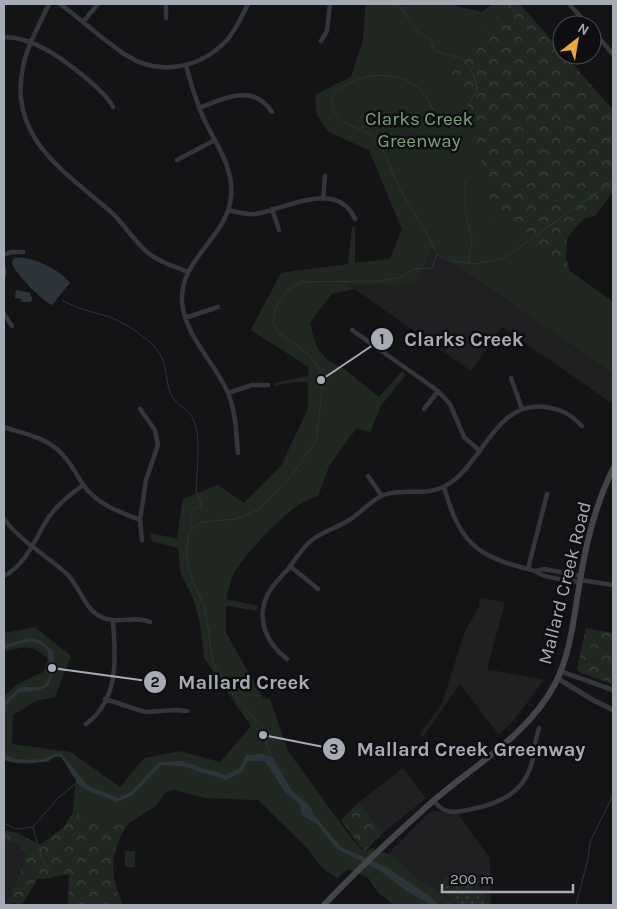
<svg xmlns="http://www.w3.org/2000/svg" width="617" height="909" font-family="Karla,sans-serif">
	<defs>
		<pattern id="grass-dots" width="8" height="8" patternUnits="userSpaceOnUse" patternTransform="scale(1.25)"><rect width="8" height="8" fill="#202821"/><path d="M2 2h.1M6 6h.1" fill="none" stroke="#3d443f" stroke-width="1.8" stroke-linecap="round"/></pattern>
		<pattern id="forest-crowns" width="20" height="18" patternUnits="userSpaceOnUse" patternTransform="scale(1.25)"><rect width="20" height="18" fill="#202821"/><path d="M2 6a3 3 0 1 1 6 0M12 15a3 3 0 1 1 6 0" fill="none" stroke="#3d443f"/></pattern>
	</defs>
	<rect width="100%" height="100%" fill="#141416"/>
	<path fill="#202023" d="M432,247L613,373V404L502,327L471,371L346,283L406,285L417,282Z
		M480,598L505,602L487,669L544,680L514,720L499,735L460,684L423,737L420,734L442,703L465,631L479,607Z
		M403,768L426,798L383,833L359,802Z
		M431,811L458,814L490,858L491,905H455L442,893L414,876L400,860L388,854Z
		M10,840L22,848L26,859L6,905H4V841Z"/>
	<path fill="url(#grass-dots)" d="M444,878L473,881L472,892L485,893L488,905H457L443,891Z"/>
	<path fill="url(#forest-crowns)" d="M366,4H455L459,7L482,12L493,4H520L562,52V55H565L613,110V191L595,216L584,219L574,229L567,239L566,259L570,271L613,302V373L432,248L417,282L406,285L347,284L354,289L331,294L310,323C316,349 319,358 344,369L357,427L329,466L318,496C290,500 236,563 215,585L226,633L262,697L259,725L203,571L181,574L178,548L152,541L150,533L177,539L183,499L218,485L244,503L281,466L308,409L309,367L251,330L281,273L390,259L402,229L369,150L329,132L317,115L315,95L351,77L363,41Z
		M586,628L613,633V684L580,673L577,669Z
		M359,802L383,833L364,852L341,820Z
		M73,812L110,826L129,823C109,852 109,874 123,905H68L69,875C57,874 49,880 37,879L24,902L19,905L14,903L6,905L26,859C24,847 16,840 4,841V830L18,833L40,845L65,826Z"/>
	<path fill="#202821" d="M366,4H455L459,7L482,12L493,4H510L441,75L467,99L494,216L613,302V373L432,248L417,282L406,285L347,284L354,289L331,294L310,323L315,345L326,361L344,369L379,397L402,371L406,374L381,406L370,432L356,428L329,466L318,496C294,499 247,552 234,573C230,581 229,591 226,599L258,606L257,611L226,606V633L262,697L270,699L288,751L352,839L364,852L372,848L398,858L414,876L442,893L455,905H394L378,893L368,878L348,869L337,878L320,866L307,848L258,800L205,798L174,790L166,792L156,806L129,823L110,826L73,812L76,777L64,757L54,756L50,762L15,763L4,759V696L16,685L43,672L48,659C30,643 26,647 4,652V633L35,627L71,656L55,697L36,701L13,715L12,744L71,752L120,787L144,758L180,751L220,762L251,726L204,658L200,623L193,598L181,574L178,548L152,541L150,533L177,539L183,499L218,485L244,503L281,466L308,409V382H295L274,386V383L308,376L309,367L251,330L281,273L348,264L352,227H355V263L390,259L402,229L369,150L329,132L317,115L315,95L351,77L363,41Z
		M125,851H135V867H125Z"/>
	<path fill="#2d353b" d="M14,258C30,255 61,270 70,283L52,305C42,301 14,272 12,263Z
		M16,290L30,293L32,298L31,302H21V299L15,298Z
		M29,638L40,640L53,651L54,668L49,685L40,690L18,693L4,707V702L20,687H42C55,678 48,664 48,652C39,635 18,644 4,649V645Z
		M4,753C11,761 33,760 42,759C49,758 53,753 61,753L88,786L119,798L132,791L159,762L181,761L226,775L240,768L246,755L263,754L273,758L292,791L310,806L314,815L341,847L388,868L431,897L439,905H432L408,892L379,870L337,849L317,824L302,815L300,805L285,792L265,761H248L241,773L226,780L182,766L161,765L133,795L117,802L91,792L79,785L61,757C53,755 48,762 41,762C29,764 15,764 4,760Z"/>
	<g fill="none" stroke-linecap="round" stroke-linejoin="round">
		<path stroke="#2d353b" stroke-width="1" d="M438,255L447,260L475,264L504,258L613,181
			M468,263L472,241L465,209V180L468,179
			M62,300C82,313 106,312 126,325C138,332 157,345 162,358C167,369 166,382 170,392C174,405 189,408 194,421C201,436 197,472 196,489C196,496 202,500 201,507L193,509L190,519L192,528
			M271,757L262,727L236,698L213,663L205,608L192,579L188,564L186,552L189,535L192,529L202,522L236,519L259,509L291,476L316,442L322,390L319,369L309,355L278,332L273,322L276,307L287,291L301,282L380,281L399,278L415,269L432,268L437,255C426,228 408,206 396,181C390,168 385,150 375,139C361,123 336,131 331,101C333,91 340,87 349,83C372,72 398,72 419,88C430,97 431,111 440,121L452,123L460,116L477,92L476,81L467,63L461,58L435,51L429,39L417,31L398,4
			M4,823L16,829L33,827L59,797L78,782
			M33,827L41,857L50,871
			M576,905L588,859L590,842L613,795"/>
		<path stroke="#35363b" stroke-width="4.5" d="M49,4C40,24 27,45 23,67C8,136 63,171 109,210C123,222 133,240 147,252C158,262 174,266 188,272
			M60,4C82,20 103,40 126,55C159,77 201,68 227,40C236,30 242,16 248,4
			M166,4V18
			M569,4L588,25
			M83,22L98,4
			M592,30L613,54
			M4,37C18,37 32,42 45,49C62,58 105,90 113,107
			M321,41L327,31L330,4
			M186,65C191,84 196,102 204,119C216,145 234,167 231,197C227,238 179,259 182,302C185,337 215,362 228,393C236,412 236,433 238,453
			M199,108C224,98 253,83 272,112
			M177,160L215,140
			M323,199L325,176
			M272,209L279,230
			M228,210C237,212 246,215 255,214C284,210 337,178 355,219
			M4,255L11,252H23
			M4,269V275
			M4,314L12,326
			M185,318L218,307
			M352,330L438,391L450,404L464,437L480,451
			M511,378L522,409
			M228,393L252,385H268
			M140,409L155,430L158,445L146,480L140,520L142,540
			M424,409L438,391
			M4,427C22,433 43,437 57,449C69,459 74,471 82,483C96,504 117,511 140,520
			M368,476L382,496
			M444,487C459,540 474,556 528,569C534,570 537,572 542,575C553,579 568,580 580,582
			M4,519C23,544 47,555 68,575C80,588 85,609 101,617C118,625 134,615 150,622
			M290,566L318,589
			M528,569L547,494
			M536,571L544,569L581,576
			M4,576C28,563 34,539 49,517C58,504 70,495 83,485
			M580,580L613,585
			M287,659C267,644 256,620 267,596C271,586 281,577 288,569C295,560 303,547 312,540C322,532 336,528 346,522C359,515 370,501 383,495C402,488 424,496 443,487C482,469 494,399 546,407C563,410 570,414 582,426
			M105,699L145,712L176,710L187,711
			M86,724C119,700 116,658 113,622
			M434,801C444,814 453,813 468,810C498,804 524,794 532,762C535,750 535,739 539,728"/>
		<path stroke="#35363b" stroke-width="5" d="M560,671L613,690
			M557,678L593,700L613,710"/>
		<path stroke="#43454a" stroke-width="6" d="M324,905C358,869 396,834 433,801C476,764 527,736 555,684C571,653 574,615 580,581C586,542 595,505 613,469"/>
	</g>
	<g text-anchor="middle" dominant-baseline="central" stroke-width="5" stroke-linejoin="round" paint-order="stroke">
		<g font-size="19" fill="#7ea07f" stroke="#0f0f11">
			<text x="419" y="119">Clarks Creek<tspan x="419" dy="22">Greenway</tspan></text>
		</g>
		<g font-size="19" fill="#a6abb5" stroke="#0f0f11">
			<text transform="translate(565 583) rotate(-76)">Mallard Creek Road</text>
		</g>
	</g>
	<path fill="none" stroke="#a6abb5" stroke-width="2" d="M321 380L382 339M52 668L155 682M263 735L334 749"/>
	<g fill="#a6abb5" stroke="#0f0f11" stroke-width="2">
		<circle cx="321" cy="380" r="5"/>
		<circle cx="52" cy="668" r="5"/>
		<circle cx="263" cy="735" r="5"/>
		<circle cx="382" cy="339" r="12"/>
		<circle cx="155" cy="682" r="12"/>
		<circle cx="334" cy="749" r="12"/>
	</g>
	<g font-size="15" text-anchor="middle" font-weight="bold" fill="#111">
		<text x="382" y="344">1</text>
		<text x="155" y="687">2</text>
		<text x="334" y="754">3</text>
	</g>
	<g font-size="20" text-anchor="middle" font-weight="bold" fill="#a6abb5" stroke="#0f0f11" stroke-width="5" stroke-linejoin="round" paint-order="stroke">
		<text x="464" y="346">Clarks Creek</text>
		<text x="244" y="689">Mallard Creek</text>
		<text x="471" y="756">Mallard Creek Greenway</text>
	</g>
	<rect width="617" height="909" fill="none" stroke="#a6abb5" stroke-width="10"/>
	<g transform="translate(577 40) rotate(31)"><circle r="24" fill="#0f0f11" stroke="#4b4d53"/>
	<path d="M0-4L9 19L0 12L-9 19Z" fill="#eaa838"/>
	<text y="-8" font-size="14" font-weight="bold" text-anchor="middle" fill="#a6abb5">N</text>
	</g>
	<path d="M442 884v8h131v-8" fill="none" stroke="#a6abb5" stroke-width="2.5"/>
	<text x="450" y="884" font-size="15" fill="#a6abb5" stroke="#0f0f11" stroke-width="4" paint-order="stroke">200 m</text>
</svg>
